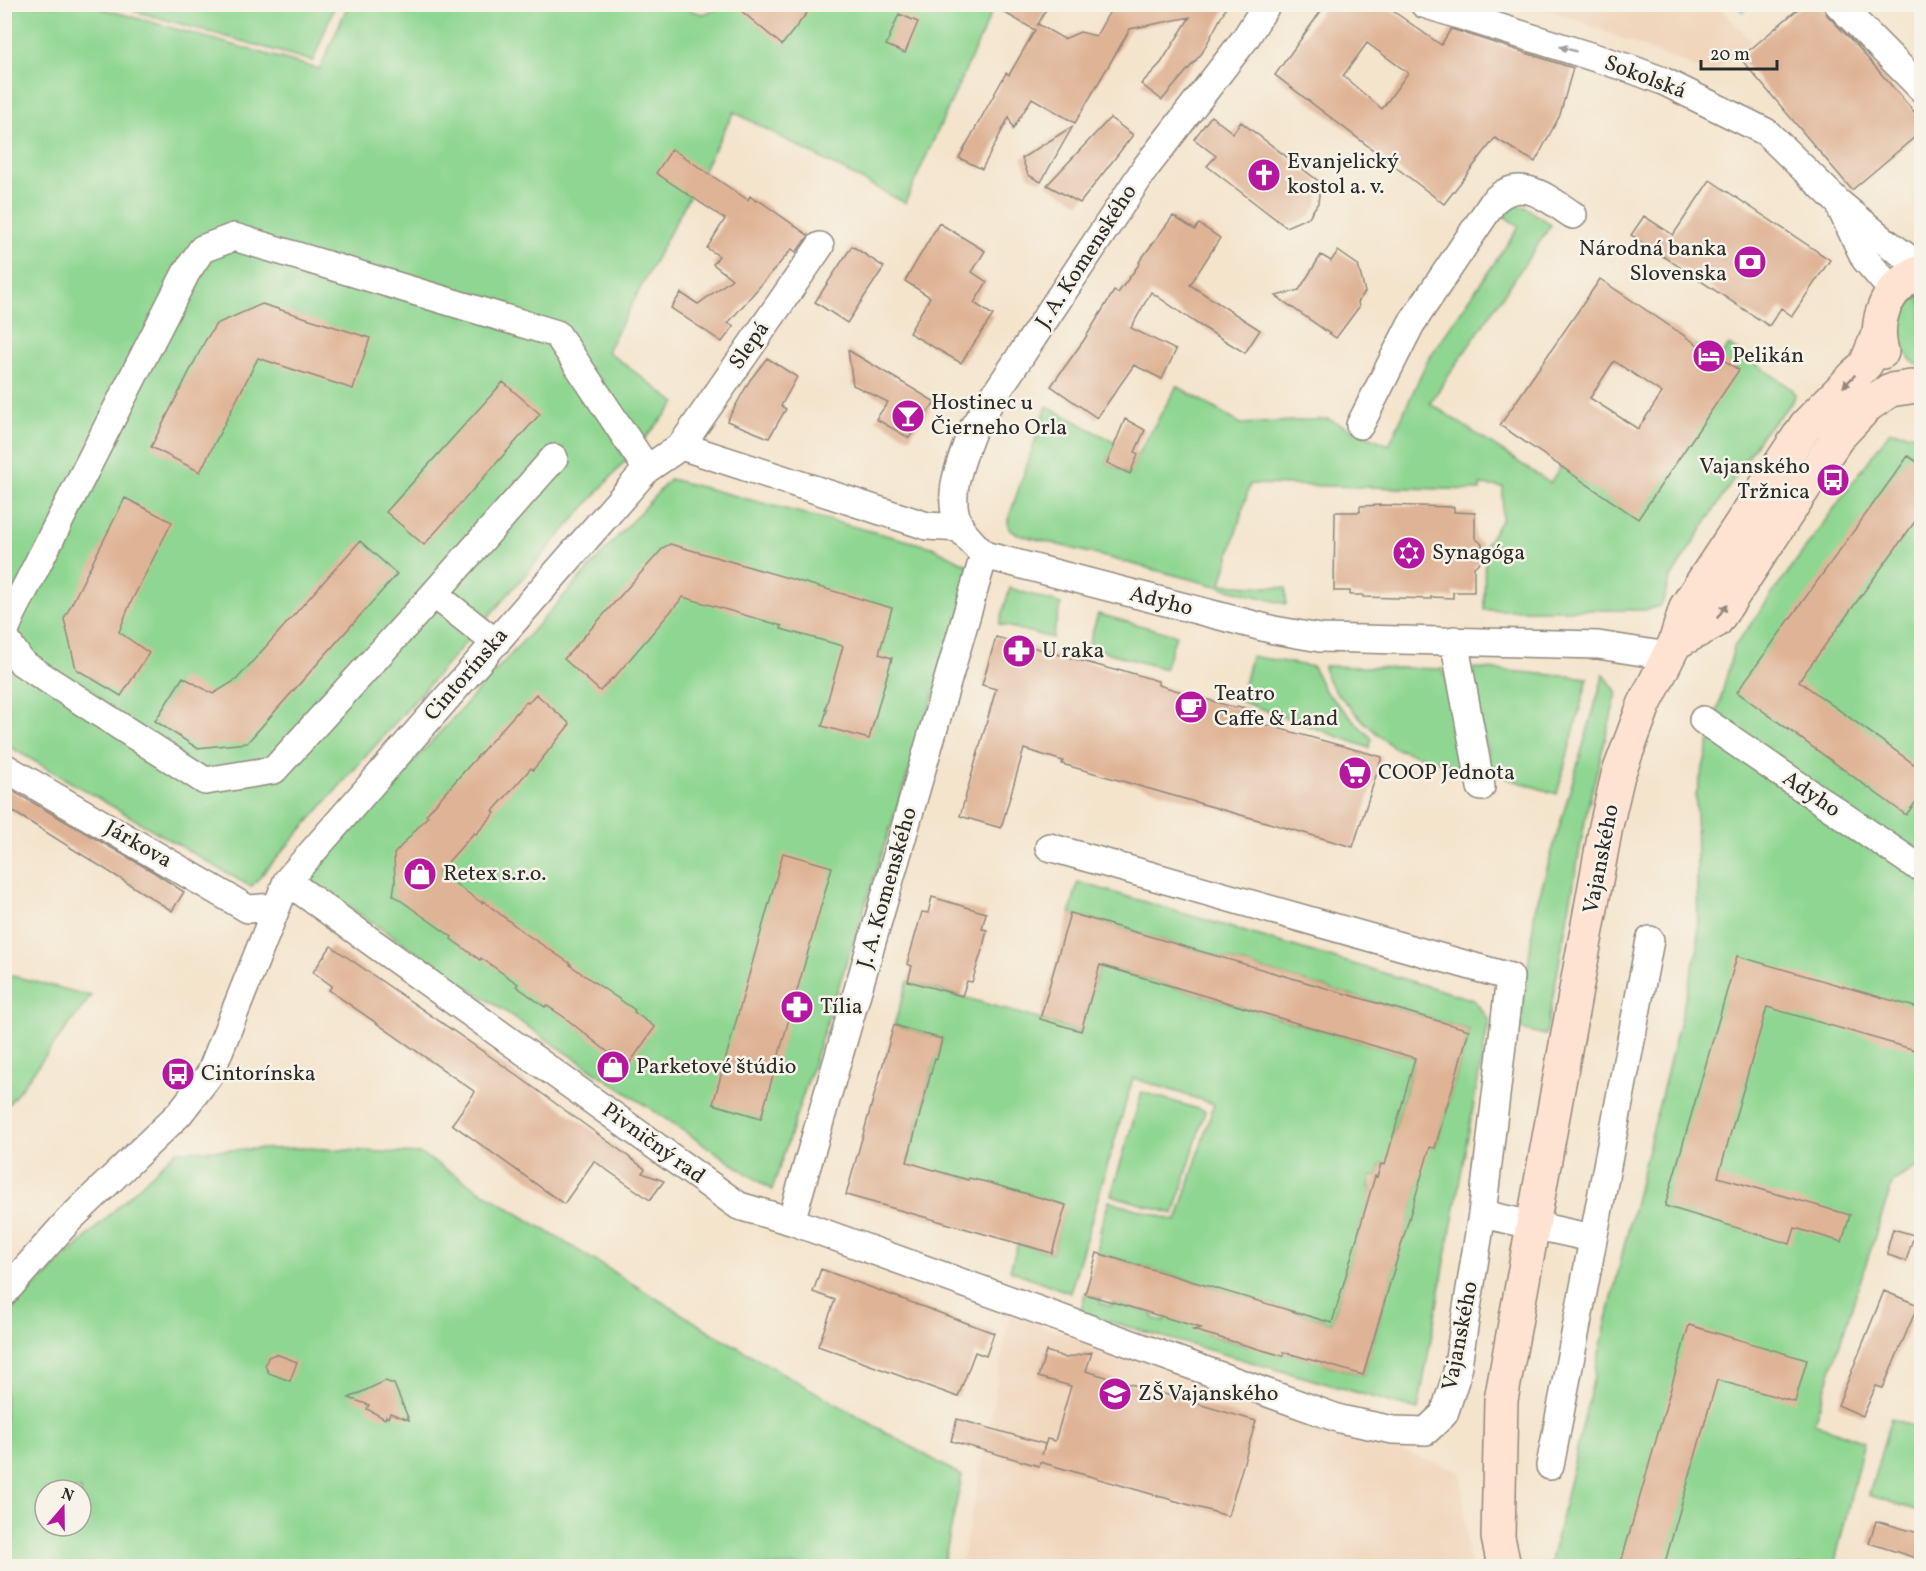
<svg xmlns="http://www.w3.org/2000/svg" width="1926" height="1571" font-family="Vollkorn,serif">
	<rect width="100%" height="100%" fill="#f7f3e8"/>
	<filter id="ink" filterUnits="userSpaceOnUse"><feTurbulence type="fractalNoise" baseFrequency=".0167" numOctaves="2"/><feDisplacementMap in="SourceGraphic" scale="12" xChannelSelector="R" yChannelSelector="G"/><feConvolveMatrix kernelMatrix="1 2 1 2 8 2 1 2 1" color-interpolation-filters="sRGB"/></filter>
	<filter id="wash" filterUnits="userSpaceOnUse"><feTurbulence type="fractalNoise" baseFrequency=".008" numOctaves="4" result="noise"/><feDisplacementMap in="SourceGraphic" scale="24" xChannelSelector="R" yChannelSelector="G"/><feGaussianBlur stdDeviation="1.35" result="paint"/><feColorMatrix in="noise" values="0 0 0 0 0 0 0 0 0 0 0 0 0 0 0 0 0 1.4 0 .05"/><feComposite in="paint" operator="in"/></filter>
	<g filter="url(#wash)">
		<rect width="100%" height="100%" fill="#f4e4cc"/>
		<path fill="#f0d6bc" d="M1538,5H1717L1751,41L1712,74Z
			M1010,1315L1461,1472L1469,1566H960L980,1475Z"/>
		<path fill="#8ed691" stroke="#5c805e" stroke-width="1.5" fill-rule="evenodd" d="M669,4L703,14L729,4L995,5L905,203L734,112L607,351L676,403L251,887L5,744V5H90L320,69L348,5Z
			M135,5V4L335,5L313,61L134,11Z
			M1518,206L1525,207L1551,225L1430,403L1550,483L1561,466L1638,518L1719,358L1729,345L1792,389L1795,395L1793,401L1762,435L1670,579C1665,588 1667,598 1660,606L1645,610H1484L1485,546L1502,519L1503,487L1480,485V490L1250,484L1221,584L1286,588V604L1017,534L1009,529L1008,520L1047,406L1116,443L1107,463L1129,474L1138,454L1177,386L1241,424L1328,419L1389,445L1427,361L1519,227L1504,216L1512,207Z
			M1921,295V368C1918,365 1913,362 1910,359C1896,339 1898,307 1921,295Z
			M1890,431L1921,435V1165L1893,1181L1814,1423L1864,1442L1834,1566H1550L1624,1246L1698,947L1696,795L1734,647Z
			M670,479L932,547L975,569L772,1190L307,879Z
			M1010,588L1061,604L1052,638L999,624Z
			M1098,614L1176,635L1165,669L1088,647Z
			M1251,656L1313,667L1324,690L1372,739L1369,748L1240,701Z
			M1324,666L1443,669L1468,754L1467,765L1462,769L1394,748L1365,723L1336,692L1326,677Z
			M1474,668L1588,678L1557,794L1493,774L1470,679Z
			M1604,674L1617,693L1587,810L1546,1035L1520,1029L1535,910Z
			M1078,882L1474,1000L1489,1020L1418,1410L1080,1313L1085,1294L1101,1299L1100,1303L1111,1306L1113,1302L1154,1314L1153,1318L1164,1322L1166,1317L1206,1329V1334L1243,1345L1273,1349L1272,1353L1282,1356L1284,1352L1311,1360L1313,1356L1325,1364L1363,1375L1421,1175L1381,1164L1377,1177L1372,1176L1369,1187L1372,1188L1332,1323L1097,1253L1101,1226L1109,1201L1177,1221L1214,1104L1133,1078L1070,1293L1010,1270L1018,1243L1052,1253L1065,1205L969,1178L968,1180L907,1163L935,1058H937L942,1039L894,1025L908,981L1080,1031L1100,965L1415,1058L1393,1136L1435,1148L1469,1030L1070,913Z
			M5,974L91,996L5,1109L4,974Z
			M1142,1092L1205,1111L1174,1214L1111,1195Z
			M305,1148L421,1154L711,1332L962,1476L943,1566H5V1318L23,1298L176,1151ZM45,1490H81V1526H45Z
			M1891,1418L1921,1430V1512L1869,1495Z"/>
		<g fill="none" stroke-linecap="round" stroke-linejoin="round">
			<path stroke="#6face1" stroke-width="8" d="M1740,4L1743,8"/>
		</g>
		<g id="blocks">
			<path fill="#dfb496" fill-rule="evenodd" d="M733,4H814L782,45Z
				M989,4H1049L1037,26L1038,24L1064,39L1080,32L1096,36L1114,4H1228L1202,53L1162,100L1141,84L1161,63L1190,17L1130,29L1075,123L1032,98L1013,129L1009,117L982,169L959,158L1006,73L1009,75L1035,30Z
				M1326,4H1383L1441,45L1451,29L1573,68L1560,115L1535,162L1495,138L1444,204L1275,75ZM1367,43L1408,73L1382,109L1343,76Z
				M1804,4H1822L1827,15L1858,47L1922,121V131L1852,190L1740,58Z
				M899,14L918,22L905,53L886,45Z
				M1211,116L1233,133L1241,122L1317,180L1319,195L1318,203L1309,217L1286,227L1207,166L1216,156L1194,139Z
				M1110,118L1133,135L1080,203L1047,185Z
				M1073,126L1041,182L1028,175L1022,158Z
				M672,149L748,200L750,196L756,201L757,199L809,236L796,252L792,249L728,323L734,326L722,342L671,308L681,293L698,304L732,279L713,264L719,256L707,248L725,219L656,173Z
				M1710,180L1830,260L1792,316L1781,308L1769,326L1631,235L1644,216L1673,235Z
				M1173,216L1195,230L1199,224L1220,238L1190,285L1260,330L1245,353L1196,323L1151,292L1131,328L1176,350L1162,379L1134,365L1097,418L1051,386L1084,340L1114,291L1118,293L1140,263L1139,262Z
				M939,223L985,251L972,272L987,282L974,303L993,315L961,363L909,333L930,297L905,281Z
				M852,246L884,267L847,323L815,302Z
				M1338,251L1358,265L1365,292L1358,302L1359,307L1336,338L1276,296L1299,290L1321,255L1331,261Z
				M1600,279L1707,351L1708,350L1739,370L1638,519L1500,425ZM1614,361L1662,393L1638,429L1590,398Z
				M262,304L370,338L353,389L258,358L200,472L151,447L205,341L216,324Z
				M848,350L935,402L909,438L876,419L888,402L853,385Z
				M767,358L797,377L781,406L786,409L769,438L727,421L750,380Z
				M503,382L540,414L424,545L386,512Z
				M1125,419L1145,430L1135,452L1138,454L1130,474L1107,463Z
				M1908,456L1922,465V512L1799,681L1922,770V794L1906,815L1737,692Z
				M125,498L172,522L130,604L119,632L149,653L121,696L76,669L64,619Z
				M1382,505L1454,507V512L1475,513V538L1482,544L1481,561L1474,567V592H1453V598L1431,597V599L1363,597V595H1350V591H1334L1335,512H1360V506Z
				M360,541L397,574L247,743L197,748L155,721L183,677L213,694L236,680Z
				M670,544L892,608L879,654L892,658L869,739L822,726L827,710H825L843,646L781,629L782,626L683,597L613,679L612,678L600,691L564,659L664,547Z
				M996,637L1118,671V669L1158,681V685L1236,708L1237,706L1255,711L1252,721L1382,757L1353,847L1062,764L1063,761L1024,749L1001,828L960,816L996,689L982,685Z
				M536,694L570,724L533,770L531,768L493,811L495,813L476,834L474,833L439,872L482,903L483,901L526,934L571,964L570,965L591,980L635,1010L634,1012L655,1027L629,1064L611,1051L609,1053L564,1017L546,1005L545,1007L516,986L518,984L481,958L480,960L451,939L452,937L393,895L395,882L394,854L428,816L426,815L443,795L526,702L528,703Z
				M4,786L155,873L184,892L172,911L4,806Z
				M783,853L832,867L761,1118L713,1104Z
				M932,897L986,913L982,929L987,930L983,947L972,982L967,981L962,996L908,981L912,966L907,964L922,912L928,913Z
				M1070,913L1469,1030L1435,1148L1430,1147L1363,1375L1284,1352L1283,1356L1193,1330L1201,1328L1085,1294L1097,1253L1332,1323L1375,1176L1377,1177L1381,1164L1385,1165L1415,1058L1100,965L1081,1031L1040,1019Z
				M331,946L504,1066L617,1148L645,1169L642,1173L664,1181L650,1200L594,1161L564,1204L452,1124L475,1092L329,990L332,986L313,972Z
				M1737,956L1922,1009V1052L1767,1007L1718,1177L1850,1215L1842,1242L1795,1228L1790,1244L1665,1206Z
				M894,1025L942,1039L937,1059L935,1058L907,1162L968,1180L969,1178L986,1182L1066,1205L1052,1253L846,1195Z
				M1893,1229L1914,1235L1906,1261L1888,1255V1247Z
				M821,1269L994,1333L986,1356L975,1352L958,1397L818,1346L835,1300L813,1292Z
				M1884,1291L1918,1305L1883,1388L1876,1386L1863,1416L1838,1405Z
				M1689,1325L1807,1360L1795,1402L1717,1380L1664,1566H1620Z
				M1046,1351L1066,1358L1092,1352L1086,1371L1256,1421L1228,1516L1040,1462L1039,1466L951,1441L957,1419L1045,1444L1042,1455L1047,1439L1055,1441L1071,1386L1038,1377Z
				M276,1354L297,1362L290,1381L269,1373L265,1366L268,1357Z
				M385,1381L394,1384L409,1420L390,1413L388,1418L386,1416L385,1419L367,1409L369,1405L349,1398Z
				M1876,1521L1922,1534V1560L1869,1543Z"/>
		</g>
	</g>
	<g filter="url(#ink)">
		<use href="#blocks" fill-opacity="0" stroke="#90887c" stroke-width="1.5"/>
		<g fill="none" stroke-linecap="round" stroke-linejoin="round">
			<g stroke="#90887c" stroke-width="30">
				<path id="street" d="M1267,4L1245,39L1146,167L974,426C963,457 942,498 962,530C968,539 977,547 984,555L1274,630L1320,638L1598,645L1668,656
					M1424,4L1631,69L1663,81L1766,132L1838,202L1886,242L1922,268
					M1838,4L1922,89
					M1842,211L1865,259L1893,291
					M1360,425L1411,324L1494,201C1521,174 1548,199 1573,215
					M681,446L927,526L961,528
					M434,594L554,458
					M4,635L11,616L186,273L202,249L234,237L557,334L647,469
					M4,637L22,663L205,781L274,770L434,594L496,643
					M1454,640L1481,787
					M1703,720L1915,865L1922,867
					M4,767L248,909L276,907
					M287,881L739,1206L791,1221L1340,1419L1393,1430L1426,1431L1444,1414L1456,1377L1482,1214L1510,977L1049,847
					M1482,1214L1592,1238
					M791,1221L984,555
					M4,1293L68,1221L179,1114L210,1074L287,881L647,469L681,446L820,246
					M1550,1466L1650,940"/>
			</g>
			<g stroke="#90887c" stroke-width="36">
				<path id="secondary" d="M1882,352C1873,317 1888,285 1922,271
					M1675,643L1716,621L1837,438L1868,405L1890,390L1911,387
					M1504,1566L1498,1537L1501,1400L1606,826L1618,775L1644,705L1675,643L1686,607L1806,425L1866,364L1879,332"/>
			</g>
			<use href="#street" stroke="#fff" stroke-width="27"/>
			<use href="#secondary" stroke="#fee3d2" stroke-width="33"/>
		</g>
		<defs><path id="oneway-solid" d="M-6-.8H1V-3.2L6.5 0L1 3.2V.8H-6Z" transform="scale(1.5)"/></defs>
		<use fill="#a0a0a0" href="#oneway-solid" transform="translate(1568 49) rotate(-163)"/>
		<g fill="#94877e">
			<use href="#oneway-solid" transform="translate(1849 381) rotate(135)"/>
			<use href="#oneway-solid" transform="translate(1722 611) rotate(-56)"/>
		</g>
	</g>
	<defs>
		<g id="church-disc" transform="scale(1.725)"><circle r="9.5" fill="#b5179e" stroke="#f7f3e8"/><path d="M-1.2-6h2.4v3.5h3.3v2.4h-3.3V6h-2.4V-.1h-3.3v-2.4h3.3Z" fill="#fff"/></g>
		<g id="bank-disc" transform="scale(1.725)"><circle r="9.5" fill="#b5179e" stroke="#f7f3e8"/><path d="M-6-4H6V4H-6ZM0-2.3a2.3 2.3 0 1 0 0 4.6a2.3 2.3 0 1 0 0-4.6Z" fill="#fff"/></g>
		<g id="hotel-disc" transform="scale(1.725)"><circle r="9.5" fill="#b5179e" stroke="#f7f3e8"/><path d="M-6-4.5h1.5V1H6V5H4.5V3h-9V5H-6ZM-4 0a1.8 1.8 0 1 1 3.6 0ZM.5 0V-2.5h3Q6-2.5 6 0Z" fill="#fff"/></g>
		<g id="bar-disc" transform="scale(1.725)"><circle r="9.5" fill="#b5179e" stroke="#f7f3e8"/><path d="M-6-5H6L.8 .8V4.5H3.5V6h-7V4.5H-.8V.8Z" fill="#fff"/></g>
		<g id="bus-disc" transform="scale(1.725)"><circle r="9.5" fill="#b5179e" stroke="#f7f3e8"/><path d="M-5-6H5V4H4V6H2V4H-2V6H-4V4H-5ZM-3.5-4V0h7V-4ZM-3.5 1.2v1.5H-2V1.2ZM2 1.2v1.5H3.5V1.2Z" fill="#fff"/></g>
		<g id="synagogue-disc" transform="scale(1.725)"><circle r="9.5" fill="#b5179e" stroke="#f7f3e8"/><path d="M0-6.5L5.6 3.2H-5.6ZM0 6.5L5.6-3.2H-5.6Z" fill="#fff"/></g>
		<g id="pharmacy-disc" transform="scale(1.725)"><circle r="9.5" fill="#b5179e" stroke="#f7f3e8"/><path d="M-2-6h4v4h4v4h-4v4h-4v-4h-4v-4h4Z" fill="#fff"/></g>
		<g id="cafe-disc" transform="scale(1.725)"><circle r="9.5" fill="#b5179e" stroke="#f7f3e8"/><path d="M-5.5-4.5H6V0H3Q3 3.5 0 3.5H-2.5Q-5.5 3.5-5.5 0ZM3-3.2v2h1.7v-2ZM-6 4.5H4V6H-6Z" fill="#fff"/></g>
		<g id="supermarket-disc" transform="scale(1.725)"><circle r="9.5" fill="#b5179e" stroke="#f7f3e8"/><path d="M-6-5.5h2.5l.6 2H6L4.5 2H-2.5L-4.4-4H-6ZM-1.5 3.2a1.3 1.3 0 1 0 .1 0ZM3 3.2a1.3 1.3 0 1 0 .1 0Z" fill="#fff"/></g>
		<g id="shop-disc" transform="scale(1.725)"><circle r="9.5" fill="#b5179e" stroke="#f7f3e8"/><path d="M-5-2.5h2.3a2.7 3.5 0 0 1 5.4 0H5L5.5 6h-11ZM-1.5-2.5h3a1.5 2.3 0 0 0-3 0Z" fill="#fff"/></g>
		<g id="school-disc" transform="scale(1.725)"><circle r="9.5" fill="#b5179e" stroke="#f7f3e8"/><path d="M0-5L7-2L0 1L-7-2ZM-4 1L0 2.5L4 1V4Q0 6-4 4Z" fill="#fff"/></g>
	</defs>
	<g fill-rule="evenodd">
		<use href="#church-disc" x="1264" y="175"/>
		<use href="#bank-disc" x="1750" y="262"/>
		<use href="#hotel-disc" x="1709" y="356"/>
		<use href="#bar-disc" x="908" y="416"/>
		<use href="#bus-disc" x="1833" y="480"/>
		<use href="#synagogue-disc" x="1409" y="553"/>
		<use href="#pharmacy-disc" x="1019" y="651"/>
		<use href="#cafe-disc" x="1191" y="707"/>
		<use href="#supermarket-disc" x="1355" y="773"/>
		<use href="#shop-disc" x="420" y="874"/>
		<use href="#pharmacy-disc" x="797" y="1007"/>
		<use href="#shop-disc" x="613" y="1067"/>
		<use href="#bus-disc" x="178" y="1074"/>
		<use href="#school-disc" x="1115" y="1394"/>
	</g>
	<g text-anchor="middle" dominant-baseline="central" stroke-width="5" stroke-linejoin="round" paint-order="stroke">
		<g font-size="22" fill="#2b2b2b" stroke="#f7f3e8">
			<text transform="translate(1645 78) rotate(21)">Sokolská</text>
			<text transform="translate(1087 257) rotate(-57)">J. A. Komenského</text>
			<text transform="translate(750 346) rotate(-55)">Slepá</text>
			<text transform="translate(1161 602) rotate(14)">Adyho</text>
			<text transform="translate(467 675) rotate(-49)">Cintorínska</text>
			<text transform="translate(1811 795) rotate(34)">Adyho</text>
			<text transform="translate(138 845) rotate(30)">Járkova</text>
			<text transform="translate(1602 859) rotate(-79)">Vajanského</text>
			<text transform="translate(888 888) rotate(-74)">J. A. Komenského</text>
			<text transform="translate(653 1144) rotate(36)">Pivničný rad</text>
			<text transform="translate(1461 1336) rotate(-79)">Vajanského</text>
		</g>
		<g font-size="22" fill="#2b2b2b" stroke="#f7f3e8" text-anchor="start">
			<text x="1287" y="162">Evanjelický<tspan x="1287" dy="25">kostol a. v.</tspan></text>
			<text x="1727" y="249" text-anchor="end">Národná banka<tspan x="1727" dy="25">Slovenska</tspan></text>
			<text x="1732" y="356">Pelikán</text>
			<text x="931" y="403">Hostinec u<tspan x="931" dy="25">Čierneho Orla</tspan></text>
			<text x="1810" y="467" text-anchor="end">Vajanského<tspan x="1810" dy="25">Tržnica</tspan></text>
			<text x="1432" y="553">Synagóga</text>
			<text x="1042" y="651">U raka</text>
			<text x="1214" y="694">Teatro<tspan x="1214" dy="25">Caffe &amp; Land</tspan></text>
			<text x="1378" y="773">COOP Jednota</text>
			<text x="443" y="874">Retex s.r.o.</text>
			<text x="820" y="1007">Tília</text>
			<text x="636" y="1067">Parketové štúdio</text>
			<text x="201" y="1074">Cintorínska</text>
			<text x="1138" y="1394">ZŠ Vajanského</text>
		</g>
	</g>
	<rect width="1926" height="1571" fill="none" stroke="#f7f3e8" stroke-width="24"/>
	<g transform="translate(63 1508) rotate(20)"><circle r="28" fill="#f7f3e8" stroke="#a5a39c" stroke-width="1.5"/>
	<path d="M0-4.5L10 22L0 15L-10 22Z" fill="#b5179e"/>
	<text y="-9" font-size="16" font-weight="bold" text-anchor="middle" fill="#2b2b2b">N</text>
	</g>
	<path d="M1701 60v9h76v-9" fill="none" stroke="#2b2b2b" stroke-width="3"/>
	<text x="1710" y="60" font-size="18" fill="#2b2b2b" stroke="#f7f3e8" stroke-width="4.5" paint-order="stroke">20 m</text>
</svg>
